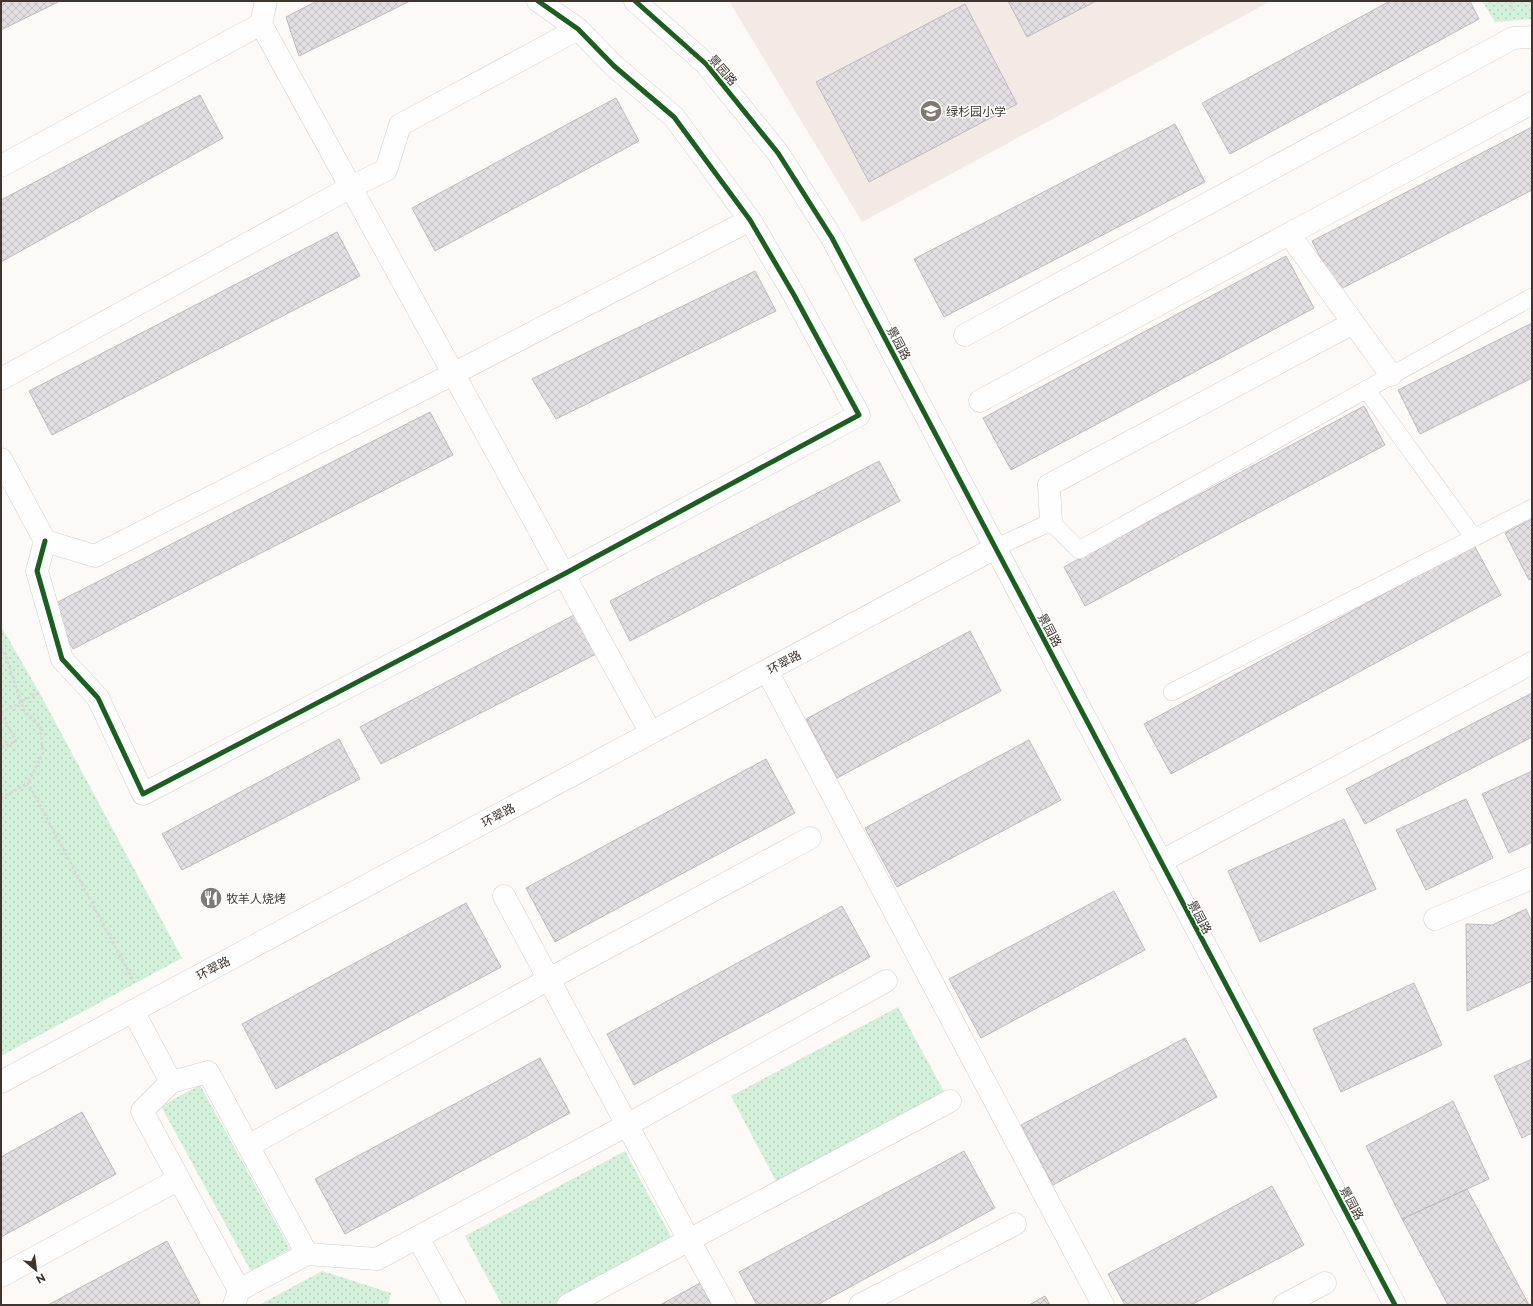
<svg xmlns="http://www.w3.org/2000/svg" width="1533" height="1306" font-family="Montserrat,'Noto Sans SC',sans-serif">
	<defs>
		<pattern id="park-dots" width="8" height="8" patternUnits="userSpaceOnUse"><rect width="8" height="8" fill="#d3f0db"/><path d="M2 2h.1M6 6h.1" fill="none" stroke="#b6cebc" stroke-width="1.8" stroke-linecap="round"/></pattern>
		<pattern id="building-cross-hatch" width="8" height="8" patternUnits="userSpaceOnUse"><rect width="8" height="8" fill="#e3dee2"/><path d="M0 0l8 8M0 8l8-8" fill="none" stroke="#c4bfc2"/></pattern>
	</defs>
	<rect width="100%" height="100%" fill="#fcf9f7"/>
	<path fill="#f4eae5" d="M729,1H1271L862,222Z"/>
	<path fill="url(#park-dots)" d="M1482,1H1532V19L1495,22Z
		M1,626L39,692L182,958L1,1056Z
		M898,1007L947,1097L779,1187L731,1096Z
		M200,1085L290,1249L251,1271L161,1106Z
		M625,1151L674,1242L556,1305H502L465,1236Z
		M322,1271L391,1293L388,1305H259Z"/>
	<path fill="url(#building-cross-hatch)" stroke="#c1bbbf" d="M1,1H60L1,30Z
		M317,1H410L299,56L286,17Z
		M1008,1H1096L1027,37Z
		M1390,1H1470L1479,19L1230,154L1202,103Z
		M965,4L1017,104L869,182L816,82Z
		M200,95L223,138L1,262V200Z
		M616,98L639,141L435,251L412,208Z
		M1175,124L1205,182L944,317L914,259Z
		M1532,127V190L1337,291L1312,241Z
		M337,232L360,276L52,435L29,391Z
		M1286,256L1314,308L1011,470L983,418Z
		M755,271L776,311L556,419L532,379Z
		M1532,323V378L1420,434L1398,390Z
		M1364,406L1385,445L1085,606L1064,567Z
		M430,412L453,455L73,649L50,606Z
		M879,461L900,501L630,641L610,601Z
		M1532,519V579L1529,580L1505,533Z
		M1474,545L1501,595L1171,774L1144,724Z
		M576,614L596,654L381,764L360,727Z
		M970,631L1001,691L837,778L806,719Z
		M1532,693V737L1365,824L1346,789Z
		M339,739L360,779L182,870L162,834Z
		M1029,740L1061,800L897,887L865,828Z
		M766,759L795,813L555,942L526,888Z
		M1532,771V842L1509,853L1482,794Z
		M1466,799L1493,858L1426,890L1396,830Z
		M1344,819L1376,889L1260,942L1228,871Z
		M1114,891L1145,950L981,1038L949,979Z
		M466,903L501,967L276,1089L242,1024Z
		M842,906L870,957L634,1085L607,1034Z
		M1526,909L1532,922V981L1467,1011L1466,924L1492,925Z
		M1414,983L1442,1045L1341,1092L1313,1029Z
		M1185,1038L1217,1097L1053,1185L1021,1125Z
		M540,1058L570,1113L345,1234L315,1179Z
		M1532,1059V1133L1522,1138L1494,1076Z
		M1453,1101L1489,1179L1402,1219L1366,1146Z
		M82,1112L116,1174L1,1237V1157Z
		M964,1151L995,1208L817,1305H757L739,1272Z
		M1272,1186L1304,1245L1191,1305H1125L1108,1274Z
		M1467,1189L1529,1305H1448L1402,1219Z
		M167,1241L200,1303L196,1305H48Z
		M700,1283L712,1305H660Z
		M1045,1296L1050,1305H1029Z"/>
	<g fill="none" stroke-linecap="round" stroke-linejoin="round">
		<g stroke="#d4cdc9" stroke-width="18">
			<path id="lane" d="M1366,389L1474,538
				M995,548L1051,522L1079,550L1532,297
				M1172,692L1532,508"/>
		</g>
		<g stroke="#d4cdc9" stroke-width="23">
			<path id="street" d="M635,1L706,64L778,153L832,238L1395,1305
				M261,24L266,1
				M1,166L261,24L651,733
				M965,335L1513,38L1532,37
				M1391,375L1289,234L1532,103
				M1,379L351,187L386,170L400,125L578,29
				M980,401L1289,234
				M1,459L45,541L95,556L453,374L750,220
				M1051,522L1049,485L1353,323
				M45,541L37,571L62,659L98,698L143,794L564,574L859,415L794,295L750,220L674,117L614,66L578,29L538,1
				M767,671L1103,1305
				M1160,862L1532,663
				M504,896L689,1240L568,1305
				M1435,919L1532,878
				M133,1011L171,1082
				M1,1082L995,548
				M248,1146L549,979L810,838
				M418,1238L455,1305
				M1,1276L179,1179
				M239,1290L142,1111L171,1082L208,1072L307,1254
				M234,1305L239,1290L307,1254L377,1259L627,1125L886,981
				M725,1305L689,1240L950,1101
				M860,1305L1015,1224
				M1284,1305L1325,1283"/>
		</g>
		<path stroke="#d9d8d8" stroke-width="2.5" stroke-dasharray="3 2" stroke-linecap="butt" d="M1511,1L1512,11
			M1,648L6,656L14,682L24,710L40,726L43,753L28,783
			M1,713L16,741L1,748
			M1,713L39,692
			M1,798L28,783L133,980"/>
		<use href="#lane" stroke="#fffefe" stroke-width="17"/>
		<use href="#street" stroke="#fffefe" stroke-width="22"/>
		<g stroke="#fff" stroke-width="8">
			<path id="cycleway" d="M635,1L706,64L778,153L832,238L1395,1305
				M45,541L37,571L62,659L98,698L143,794L564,574L859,415L794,295L750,220L674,117L614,66L578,29L538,1"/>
		</g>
		<use href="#cycleway" stroke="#1b5e20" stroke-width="5"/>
	</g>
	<defs>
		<g id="school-disc" transform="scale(1.15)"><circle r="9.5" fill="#827974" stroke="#fff"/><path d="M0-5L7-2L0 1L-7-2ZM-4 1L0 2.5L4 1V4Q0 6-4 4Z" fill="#fff"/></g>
		<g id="restaurant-disc" transform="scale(1.15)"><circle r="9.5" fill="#827974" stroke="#fff"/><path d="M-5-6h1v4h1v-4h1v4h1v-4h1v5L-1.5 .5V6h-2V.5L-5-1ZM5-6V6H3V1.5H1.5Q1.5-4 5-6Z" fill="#fff"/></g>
	</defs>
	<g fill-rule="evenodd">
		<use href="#school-disc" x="931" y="111"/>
		<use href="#restaurant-disc" x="211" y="898"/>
	</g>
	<g text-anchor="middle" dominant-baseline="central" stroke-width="3" stroke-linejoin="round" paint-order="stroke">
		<g font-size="12" fill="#40342e" stroke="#fff">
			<text transform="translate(723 70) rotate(49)">景园路</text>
			<text transform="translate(899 343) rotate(62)">景园路</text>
			<text transform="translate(1050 630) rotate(62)">景园路</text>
			<text transform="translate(784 662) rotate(-28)">环翠路</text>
			<text transform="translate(498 815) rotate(-28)">环翠路</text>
			<text transform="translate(1200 917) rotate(62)">景园路</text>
			<text transform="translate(213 968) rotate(-28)">环翠路</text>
			<text transform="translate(1352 1203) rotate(62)">景园路</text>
		</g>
		<g font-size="12" fill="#40342e" stroke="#fff" text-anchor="start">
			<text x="946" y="111">绿杉园小学</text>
			<text x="226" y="898">牧羊人烧烤</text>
		</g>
	</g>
	<rect width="1533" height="1306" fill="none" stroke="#40342e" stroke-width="4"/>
	<g transform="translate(36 1270) rotate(151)" stroke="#ffffff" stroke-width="3" paint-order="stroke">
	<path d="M0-3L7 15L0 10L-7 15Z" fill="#40342e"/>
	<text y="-6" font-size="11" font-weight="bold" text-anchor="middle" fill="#40342e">N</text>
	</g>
</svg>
